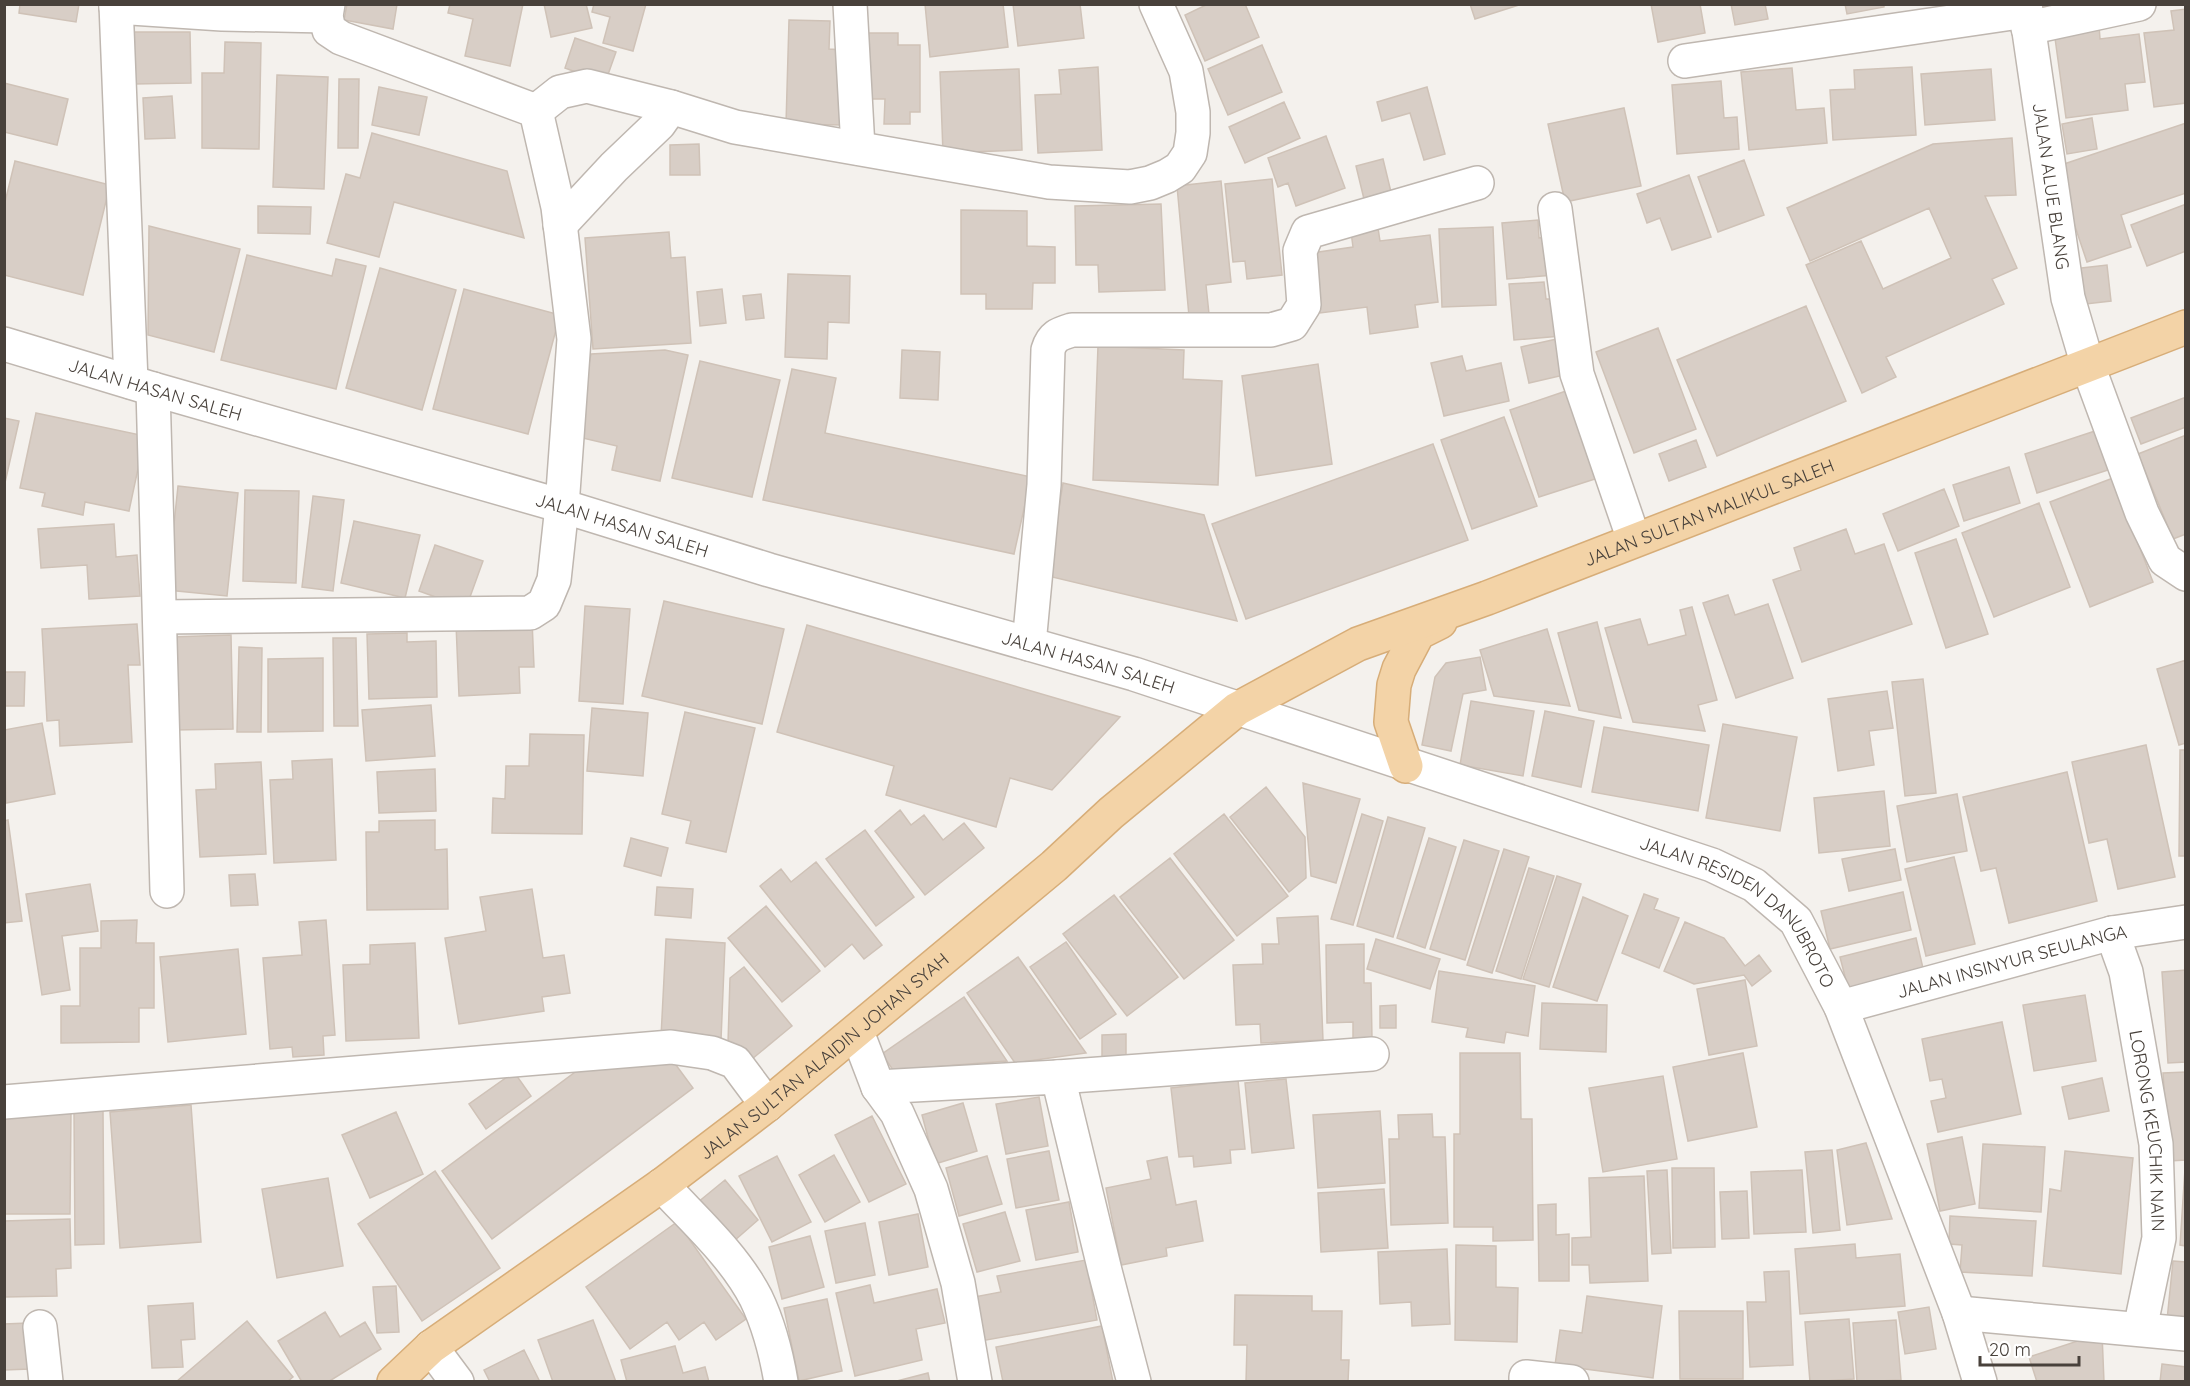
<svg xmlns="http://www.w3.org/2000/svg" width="2190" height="1386" font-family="Quicksand,sans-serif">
	<rect width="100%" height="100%" fill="#f4f1ed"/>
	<path fill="#d8cec6" stroke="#cfc2b7" stroke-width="1.5" d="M20,4H79L76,22L19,13Z
		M347,4H397L393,29L344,20Z
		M450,4H523L510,66L465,56L473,19L448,13Z
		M544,4H586L592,28L551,37Z
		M594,4H646L633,51L603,43L610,17L592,12Z
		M925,4H1003L1008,47L930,57Z
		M1013,4H1080L1084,38L1018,46Z
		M1208,4H1245L1259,37L1205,61L1185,15Z
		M1470,4H1522L1475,19Z
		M1651,4H1700L1705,33L1658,42Z
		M1731,4H1765L1768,19L1735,25Z
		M1845,4H1884V7L1847,14Z
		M2186,9V103L2154,107L2144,33L2174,30L2171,11Z
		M789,20L830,21L829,49L843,50L841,125L786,124Z
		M2099,25L2100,39L2139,34L2145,82L2125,84L2128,110L2066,118L2054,31Z
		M133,32H190L191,83L134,84Z
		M868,33H898V45H920V112H910V124H884L885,99H868Z
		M575,38L616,52L605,83L565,68Z
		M225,42L261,43L259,149L202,148V73H224Z
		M1262,45L1282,92L1228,115L1208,69Z
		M1098,67L1102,150L1038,153L1035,95L1061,94L1059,70Z
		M1912,67L1916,135L1833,140L1830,90L1855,89L1854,70Z
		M1792,68L1796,110L1824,108L1827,143L1749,150L1741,72Z
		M1019,69L1022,150L943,153L940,72Z
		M1991,69L1995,120L1925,125L1921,74Z
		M277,75L328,77L324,189L273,187Z
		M339,79H359L358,148H338Z
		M1721,81L1724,118L1737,117L1739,149L1677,154L1672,85Z
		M4,83L68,99L57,145L4,132Z
		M379,87L427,97L419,135L372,125Z
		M1427,87L1445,154L1424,160L1410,113L1382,121L1377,102Z
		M172,96L175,138L145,139L143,98Z
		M1284,102L1300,138L1245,163L1229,127Z
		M1624,108L1641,186L1565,202L1548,124Z
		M2092,118L2097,149L2067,154L2062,124Z
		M2186,123V193L2121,215L2131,247L2087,262L2055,167Z
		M372,133L507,171L524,238L394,202L379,257L327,243L346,174L360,178Z
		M1326,136L1345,188L1296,206L1288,183L1278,187L1268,158Z
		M2012,138L2016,195L1985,196L2017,268L1992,279L2004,304L1886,357L1896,377L1862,393L1806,265L1861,241L1883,289L1951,258L1929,208L1810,261L1787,208L1933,144Z
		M699,144L700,175H670V145Z
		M1383,159L1391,192L1364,199L1356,166Z
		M1744,160L1764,215L1718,232L1698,177Z
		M15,161L110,185L83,295L4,275V206Z
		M1689,175L1711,237L1672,250L1660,218L1647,223L1637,194Z
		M1272,179L1282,275L1247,279L1245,261L1233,262L1225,184Z
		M1221,181L1231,282L1206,285L1209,314L1189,316L1177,186Z
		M1161,204L1165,290L1099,292L1098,265H1076L1075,206Z
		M2186,204V251L2147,266L2131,225Z
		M258,206L311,207L310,234L258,233Z
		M961,210L1027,211V246L1055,247V283H1033L1032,309H986V294H961Z
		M1538,220L1539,238L1550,237L1554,275L1507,279L1502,223Z
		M149,226L240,249L214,352L148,335Z
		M1493,227L1496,305L1442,307L1439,229Z
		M1378,228L1380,241L1430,235L1438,302L1415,305L1418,327L1370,334L1367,307L1320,313L1312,253L1353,247L1351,232Z
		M669,232L671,258L685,257L691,343L593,349L585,238Z
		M247,255L332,276L336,259L366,266L336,389L221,360Z
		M2107,265L2111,301L2077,305L2073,269Z
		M380,268L456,290L422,410L346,388Z
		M788,274L850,276L849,323L828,322L827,359L785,357Z
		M1544,282L1546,299H1557L1561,336L1514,340L1509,284Z
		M464,289L560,315L528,434L433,409Z
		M722,289L726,323L700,326L697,292Z
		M761,294L764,318L746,320L743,296Z
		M1806,306L1846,401L1717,456L1677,360Z
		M1658,328L1696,429L1634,453L1596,352Z
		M1557,339L1564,375L1529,383L1521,347Z
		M1098,346L1184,350L1183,379L1222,381L1218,485L1093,480Z
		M665,350L688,355L660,481L612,470L617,446L574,436L591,354Z
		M902,350L940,352L938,400L900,398Z
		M1462,356L1466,371L1501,363L1509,401L1444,416L1431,363Z
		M700,361L780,380L752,497L672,478Z
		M1318,364L1332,464L1256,476L1242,376Z
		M792,369L836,378L825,433L1031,477L1014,554L763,500Z
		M1569,390L1598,478L1539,497L1510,410Z
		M2186,397V427L2141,444L2131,418Z
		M36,413L145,436L129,511L85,502L83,515L42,506L45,493L20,488Z
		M1504,417L1537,506L1472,529L1441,440Z
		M4,418L19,421L4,487Z
		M2098,430L2111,469L2037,493L2025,454Z
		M2186,435V534L2173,539L2138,454Z
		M1696,440L1706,467L1669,481L1659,454Z
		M1433,444L1468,540L1246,619L1212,524Z
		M2009,467L2020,503L1964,521L1953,485Z
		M2113,478L2153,582L2090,607L2050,502Z
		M1063,483L1204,515L1237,621L1048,576Z
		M178,486L238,493L227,596L167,590Z
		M1944,489L1959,526L1898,551L1883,514Z
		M245,490L299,491L296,583L243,581Z
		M313,496L344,500L333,591L302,587Z
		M2039,503L2070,587L1994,617L1962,533Z
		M354,521L420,535L405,598L341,583Z
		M114,524L116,557L137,555L140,596L89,599L87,565L41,568L38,529Z
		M1846,529L1855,554L1884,544L1912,624L1802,662L1773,580L1801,570L1794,548Z
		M1956,539L1988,634L1946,648L1915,553Z
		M435,545L483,561L466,608L419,591Z
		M1728,595L1735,615L1768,604L1793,678L1736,698L1703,603Z
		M664,601L784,629L762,724L642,696Z
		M585,606L630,609L623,704L579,701Z
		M1692,607L1717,700L1698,705L1705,731L1633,722L1605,628L1640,619L1648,645L1686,635L1680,610Z
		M532,620L534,667H519L520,693L459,696L456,624Z
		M1597,622L1621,718L1579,710L1558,633Z
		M137,624L140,665H128L132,742L60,746L59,720L47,721L42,629Z
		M807,625L1120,717L1052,790L1010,778L996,827L886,795L894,766L777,732Z
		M1547,629L1570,706L1494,696L1480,650Z
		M407,633V642L436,641L437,697L369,699L367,634Z
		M231,635L233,729L173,730L170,637Z
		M333,638H356L358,726H334Z
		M239,647L262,648L261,732H237Z
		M1480,657L1486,690L1463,694L1451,751L1422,745L1435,677L1446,663Z
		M323,658V731L268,732V659Z
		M2186,660V743L2179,745L2157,669Z
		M4,672H25L24,706H4Z
		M1923,679L1936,793L1905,796L1892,682Z
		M1887,691L1893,728L1869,731L1874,765L1838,771L1828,699Z
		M1471,701L1534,711L1523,776L1460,765Z
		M431,705L435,756L366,761L362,710Z
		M592,708L648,713L643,776L587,771Z
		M1545,711L1594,721L1581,787L1532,776Z
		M685,712L755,728L726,852L686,843L691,821L662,814Z
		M42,723L55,794L6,803L4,730Z
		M1723,724L1797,737L1780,831L1706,818Z
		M1604,727L1709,745L1698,811L1592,792Z
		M530,734L584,735L582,834L492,833L493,798L505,799L506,766H529Z
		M2146,745L2175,877L2118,889L2107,839L2089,843L2072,762Z
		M2180,750H2186V856H2179Z
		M332,759L336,860L274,863L270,780L293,779L292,761Z
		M261,762L266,854L200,857L196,790L216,789L215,764Z
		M435,769L436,811L379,813L377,772Z
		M2067,772L2097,901L2009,923L1996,868L1981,871L1963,797Z
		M1303,783L1360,799L1336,883L1311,876Z
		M1266,787L1305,837L1306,878L1289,892L1230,817Z
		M1884,791L1890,846L1819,853L1814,798Z
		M1957,794L1967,851L1907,862L1897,806Z
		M900,810L911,825L924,815L943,840L964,823L984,848L925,895L875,831Z
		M1224,814L1288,896L1237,936L1174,854Z
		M1362,814L1383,821L1353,925L1331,919Z
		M1388,817L1425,828L1393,937L1357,926Z
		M8,820L22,921L4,923V821Z
		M435,820V850L447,849L448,909L367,910L366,832H379V821Z
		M865,830L914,897L876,926L826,859Z
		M631,838L668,848L661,876L624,866Z
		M1429,838L1456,847L1425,948L1397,938Z
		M1464,840L1499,851L1465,960L1430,949Z
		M1504,849L1529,857L1492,973L1467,965Z
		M1895,849L1901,880L1849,891L1842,859Z
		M1954,857L1975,944L1926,956L1905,869Z
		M1170,858L1234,940L1184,979L1120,897Z
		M816,862L882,945L864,959L852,944L825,967L760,886L781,869L791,882Z
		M1529,868L1554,876L1521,979L1496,971Z
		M255,874L258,905L231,906L229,875Z
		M1557,876L1581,884L1549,987L1523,979Z
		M90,884L98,931L62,936L70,990L42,995L26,894Z
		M657,887L693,889L691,918L655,915Z
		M532,889L543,958L564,955L570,993L542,997L544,1011L459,1024L445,938L486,931L480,897Z
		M1903,892L1911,930L1830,949L1821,911Z
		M1644,894L1658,899L1654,909L1679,918L1659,968L1622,953Z
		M1114,895L1178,977L1127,1016L1063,934Z
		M1583,897L1628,916L1597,1001L1553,987Z
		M766,906L820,971L782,1002L728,938Z
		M1318,916L1323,1040L1261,1043L1260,1024L1236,1025L1233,965L1263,964L1262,944H1279L1277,918Z
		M137,920L136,943H154V1008H139V1042L61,1043V1006H80V948H101V921Z
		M326,920L335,1035L323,1036L324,1055L293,1057L292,1047L270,1049L263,958L302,955L299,922Z
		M1685,922L1724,938L1745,966L1759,955L1771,971L1752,986L1744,975L1694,984L1664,971Z
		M1916,938L1925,977L1850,996L1840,957Z
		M666,939L725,943L721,1040L661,1037Z
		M1376,939L1440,959L1430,989L1367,969Z
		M1066,942L1116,1014L1080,1039L1030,967Z
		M415,943L419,1038L346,1041L343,965L370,964V945Z
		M1364,944V983H1371L1372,1039L1353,1040V1022L1327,1023L1326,945Z
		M238,949L246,1034L168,1042L160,957Z
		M1018,957L1086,1053L1015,1063L967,993Z
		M744,967L792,1026L746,1064L728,1043L730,978Z
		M2186,970V1062L2168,1063L2162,972Z
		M1439,971L1535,986L1528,1036L1506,1032L1504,1043L1466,1037L1468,1028L1432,1022Z
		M1745,980L1757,1046L1709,1055L1697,989Z
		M2085,995L2096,1061L2034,1071L2023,1005Z
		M964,997L1007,1061L893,1070L882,1054Z
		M1542,1003L1607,1005L1606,1052L1540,1049Z
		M1396,1005V1028H1380V1006Z
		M2002,1022L2021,1114L1938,1132L1931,1101L1946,1098L1942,1079L1930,1081L1922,1039Z
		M1126,1034V1063H1102V1035Z
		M1460,1053H1520L1521,1119H1532L1533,1240L1493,1241V1227H1454V1134H1460Z
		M1743,1053L1757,1127L1688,1141L1673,1067Z
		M673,1061L693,1088L492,1239L442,1171L586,1064Z
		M514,1072L531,1096L486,1129L469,1104Z
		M2186,1072V1160L2169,1161L2163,1073Z
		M1663,1076L1677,1159L1603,1172L1589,1088Z
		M2102,1078L2109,1111L2069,1119L2062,1087Z
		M1286,1079L1294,1148L1252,1153L1245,1083Z
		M1238,1080L1245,1149L1230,1150L1231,1163L1194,1167L1193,1156L1179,1157L1171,1088Z
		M1039,1097L1048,1146L1006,1154L996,1104Z
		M963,1103L977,1151L935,1164L922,1115Z
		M191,1105L201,1242L120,1248L110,1112Z
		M4,1110L71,1111L70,1214H4Z
		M74,1111H103L104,1244L75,1245Z
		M1380,1111L1385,1183L1318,1188L1313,1115Z
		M396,1112L423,1174L370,1198L342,1135Z
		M1432,1114L1433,1137H1445L1448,1223L1391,1225L1389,1139H1399L1398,1115Z
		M872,1116L906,1184L869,1202L835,1135Z
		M1962,1137L1975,1204L1940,1211L1927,1144Z
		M1866,1143L1892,1219L1847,1225L1837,1150Z
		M1983,1144L2045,1147L2041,1212L1979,1208Z
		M1832,1150L1840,1230L1813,1233L1805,1152Z
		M1049,1151L1059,1200L1016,1208L1007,1159Z
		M2065,1151L2133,1158L2121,1274L2043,1266L2050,1189L2061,1191Z
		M834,1155L860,1202L825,1222L799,1175Z
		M777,1156L811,1222L772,1242L739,1176Z
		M987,1156L1002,1204L959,1216L946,1168Z
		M1167,1157L1176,1205L1196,1201L1203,1241L1166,1248L1167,1256L1121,1265L1106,1188L1151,1179L1147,1161Z
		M1672,1168H1714L1715,1247L1673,1248Z
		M2185,1169H2186V1246L2180,1245Z
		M1667,1170L1671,1253L1652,1254L1647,1171Z
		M1802,1170L1806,1232L1754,1234L1751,1172Z
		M435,1171L500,1268L422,1321L358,1224Z
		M1644,1176L1648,1281L1590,1283L1589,1265H1572V1238L1591,1237L1589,1178Z
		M328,1178L343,1266L277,1278L262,1189Z
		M725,1180L758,1220L726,1248L692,1207Z
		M1384,1189L1388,1248L1321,1252L1318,1193Z
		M1747,1191L1749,1238L1722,1239L1720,1192Z
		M1069,1202L1078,1252L1036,1260L1026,1210Z
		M1556,1204V1235L1569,1234V1281H1539L1538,1205Z
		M1005,1212L1020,1261L977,1272L963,1224Z
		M918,1214L928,1267L889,1275L879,1222Z
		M1950,1216L2036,1221L2032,1276L1960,1272L1962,1245L1949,1244Z
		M70,1219L71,1268L56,1269L57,1296L5,1297L4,1221Z
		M677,1222L746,1319L716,1340L704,1322L679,1340L667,1322L630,1349L586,1287Z
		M865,1223L875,1275L836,1283L825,1231Z
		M810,1236L824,1287L782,1299L769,1247Z
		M1855,1244L1856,1258L1900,1254L1905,1306L1800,1314L1795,1249Z
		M1456,1245L1496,1246V1287L1518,1288L1517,1342L1455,1340Z
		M1447,1249L1450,1324L1412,1326L1411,1302L1380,1304L1378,1252Z
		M1086,1260L1097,1320L981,1341L974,1297L1001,1292L997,1276Z
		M2173,1261L2186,1262V1322L2167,1320Z
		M1789,1271L1793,1365L1750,1367L1747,1302H1766L1764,1272Z
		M870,1285L874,1303L937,1289L945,1323L916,1329L922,1360L855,1376L836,1293Z
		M396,1286L399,1332L377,1333L373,1287Z
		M1235,1295L1312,1296V1311H1342L1341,1360H1349L1348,1382H1246L1247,1345H1234Z
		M1587,1296L1662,1306L1653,1378L1555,1365L1560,1330L1582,1333Z
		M827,1299L842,1371L799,1381L784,1308Z
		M193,1303L195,1339L181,1340L183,1367L152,1368L148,1306Z
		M1929,1307L1936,1349L1905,1354L1898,1312Z
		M1679,1311H1743V1379H1680Z
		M325,1312L340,1337L365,1322L381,1349L328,1382H302L278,1341Z
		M1849,1319L1854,1379L1810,1382L1805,1322Z
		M593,1320L616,1382H553L538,1340Z
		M1896,1320L1901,1380L1857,1382L1853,1323Z
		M247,1321L293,1377L287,1382H176Z
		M28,1323L30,1369L4,1370V1324Z
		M1102,1326L1113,1382H1003L996,1347Z
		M2102,1333L2104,1382H2037L2029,1357Z
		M675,1346L683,1373L705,1367L709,1382H627L621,1360Z
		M524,1350L540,1382H490L484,1370Z
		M2162,1364L2186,1367V1382H2160Z
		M928,1373L930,1382H893Z"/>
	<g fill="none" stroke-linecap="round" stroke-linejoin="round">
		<g stroke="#bfb7b0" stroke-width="36">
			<g id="minor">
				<path d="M116,4L131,382"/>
				<path d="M850,4L858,148"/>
				<path id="s1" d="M2025,4L2068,298L2088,366L2142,513L2165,560L2186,574"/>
				<path d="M116,7L222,14L326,16"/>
				<path d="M2028,28L2139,4"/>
				<path d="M1685,61L2026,11"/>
				<path d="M536,111L560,92L587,86L671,107L735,127L1049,182L1130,187L1150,183L1167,176L1180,168L1190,153L1193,133V112L1186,71L1156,4"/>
				<path d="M1555,209L1577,374L1634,540"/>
				<path d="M560,225L614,167L659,124L671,107"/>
				<path id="s2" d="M4,344L153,389L562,506L769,570L1134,674L1712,865L1754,885L1796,921L1841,1007L1959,1313L1980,1382"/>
				<path d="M153,389L167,891"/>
				<path d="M160,617L530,613L544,604L554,580L562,506L574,339L558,207L536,111L341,38L329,30L326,16L328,4"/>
				<path d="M1029,644L1044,485L1048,350C1052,336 1059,334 1072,330H1271L1292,324L1304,305L1300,251L1308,232L1477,183"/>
				<path id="s3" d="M2112,933L2126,972L2156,1144L2159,1238L2140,1329"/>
				<path id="s4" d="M1841,1007L2112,933L2186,922"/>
				<path d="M857,1032L878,1087L897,1113L931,1189L958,1283L975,1382"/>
				<path d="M1058,1077L1372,1054"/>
				<path d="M878,1087L1058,1077L1105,1271L1134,1382"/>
				<path d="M4,1102L671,1047L712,1053L735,1062L767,1105"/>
				<path d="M662,1185C694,1220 734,1255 756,1298C769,1325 776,1352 781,1382"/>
				<path d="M1959,1313L2186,1334"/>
				<path d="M40,1327L46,1382"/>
				<path d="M431,1347L457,1382"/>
				<path d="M1526,1382V1377L1572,1382"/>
			</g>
		</g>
		<g stroke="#d7ad78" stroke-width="36">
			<g id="major">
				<path d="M1406,766L1391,722L1394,685L1399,669L1418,633L1440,622"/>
				<path id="s5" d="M394,1382L431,1347L662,1185L767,1105L1054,866L1111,813L1237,709L1358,644L1487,598L2186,327"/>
			</g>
		</g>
		<use href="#minor" stroke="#fff" stroke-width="33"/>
		<use href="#major" stroke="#f3d3a7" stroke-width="33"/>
	</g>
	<g text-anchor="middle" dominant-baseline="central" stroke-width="4.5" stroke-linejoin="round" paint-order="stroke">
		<g font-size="18" fill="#48413b" stroke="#fff">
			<text stroke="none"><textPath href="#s1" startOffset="184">JALAN ALUE BLANG</textPath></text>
			<text stroke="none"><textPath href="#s2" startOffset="158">JALAN HASAN SALEH</textPath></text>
			<text stroke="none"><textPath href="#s5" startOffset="1592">JALAN SULTAN MALIKUL SALEH</textPath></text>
			<text stroke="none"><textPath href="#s2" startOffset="644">JALAN HASAN SALEH</textPath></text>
			<text stroke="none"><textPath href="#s2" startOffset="1130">JALAN HASAN SALEH</textPath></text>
			<text stroke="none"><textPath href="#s2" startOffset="1836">JALAN RESIDEN DANUBROTO</textPath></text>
			<text stroke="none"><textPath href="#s4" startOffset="177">JALAN INSINYUR SEULANGA</textPath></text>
			<text stroke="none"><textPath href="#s5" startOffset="540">JALAN SULTAN ALAIDIN JOHAN SYAH</textPath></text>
			<text stroke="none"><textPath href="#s3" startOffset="202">LORONG KEUCHIK NAIN</textPath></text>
		</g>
	</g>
	<rect width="2190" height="1386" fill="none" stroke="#48413b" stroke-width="12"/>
	<path d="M1980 1356v9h99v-9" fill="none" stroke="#48413b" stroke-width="3"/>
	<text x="1989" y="1356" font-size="18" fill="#48413b" stroke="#ffffff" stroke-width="4.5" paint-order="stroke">20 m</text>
</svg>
